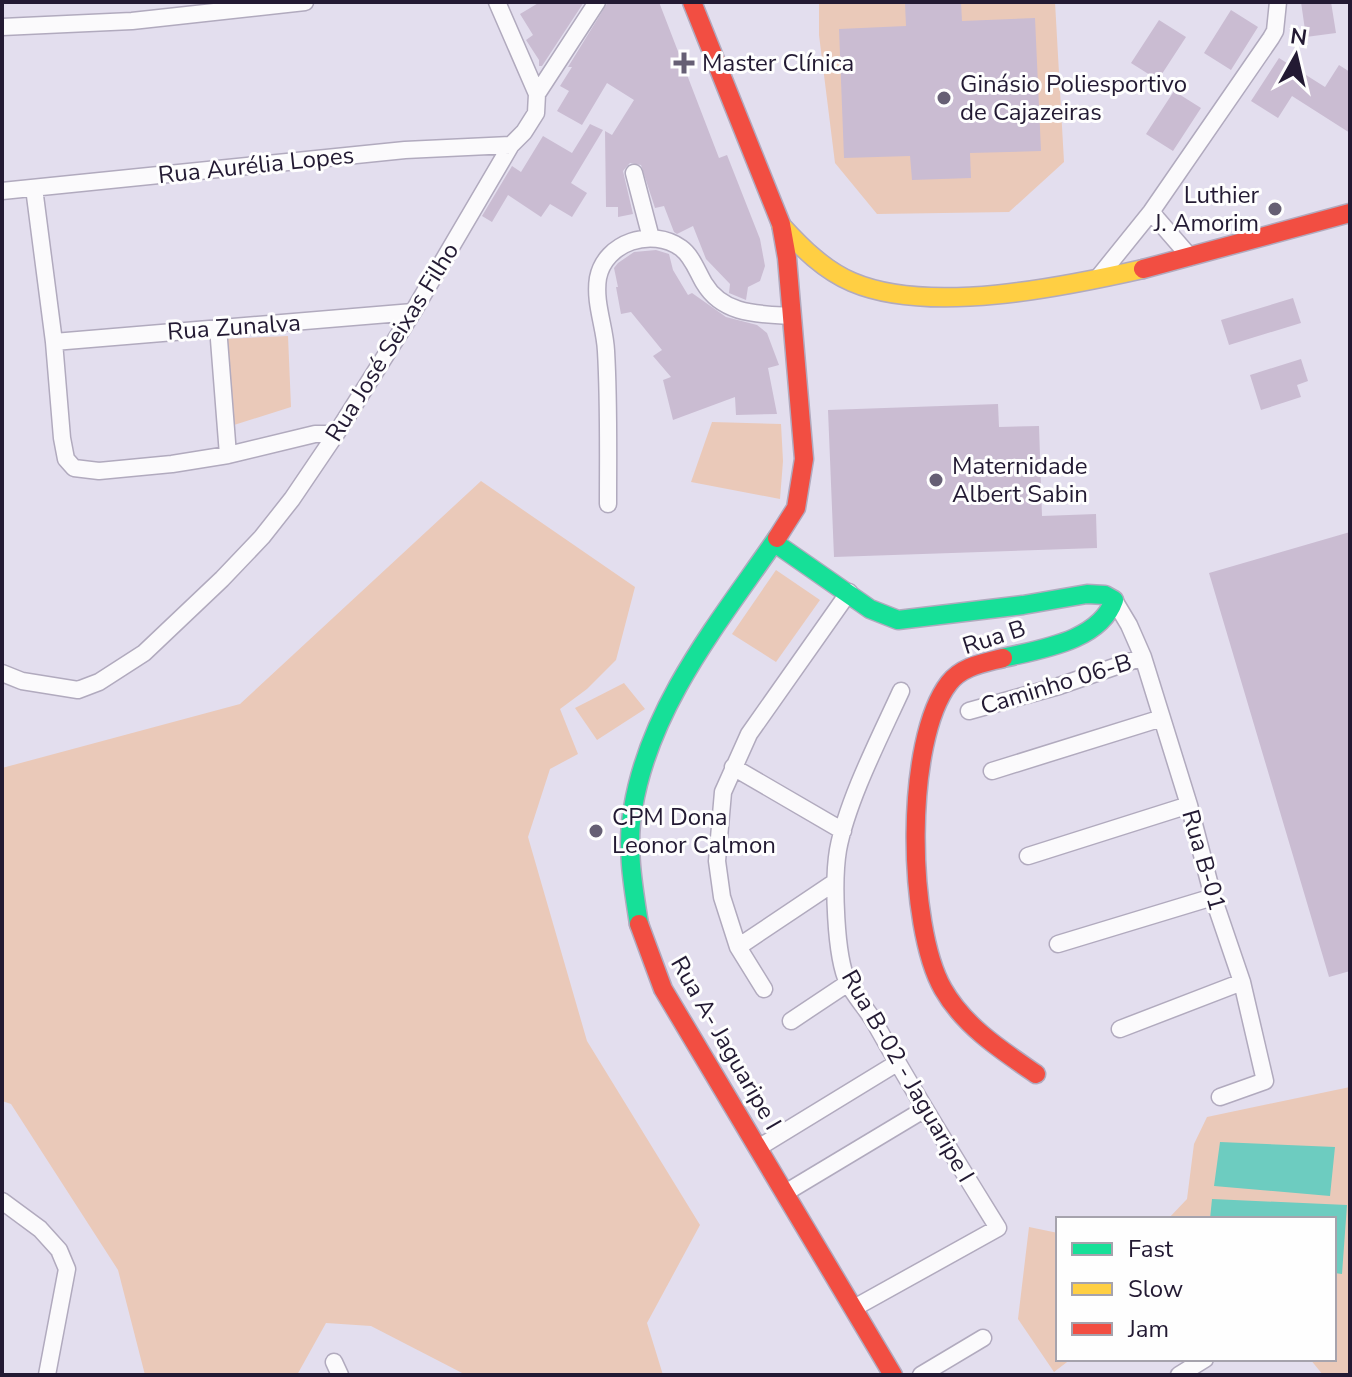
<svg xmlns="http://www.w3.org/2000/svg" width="1352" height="1377" font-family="'Nunito Sans',sans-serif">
	<rect width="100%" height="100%" fill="#e3deee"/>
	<path fill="#eac9b9" d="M819,2H1055L1064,162L1009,212L877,214L835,163L819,35Z
		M288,336L291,407L234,425L224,339Z
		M712,422L781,424L783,461L780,499L691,482Z
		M481,481L635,587L616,660L587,689L560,709L578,754L550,769L528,837L587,1041L700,1225L647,1323L663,1375H466L371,1326L326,1323L297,1375H145L118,1270L11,1104L2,1101V768L240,704Z
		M776,570L820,600L776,662L732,634Z
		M624,683L645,709L597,740L575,708Z
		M1350,1087V1375H1323L1310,1359H1334V1219H1168L1187,1199L1194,1144L1207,1117Z
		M1029,1227L1058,1233V1359H1071L1054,1372L1018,1319Z"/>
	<path fill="#6dccc0" d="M1220,1142L1335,1147L1330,1196L1214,1186Z
		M1212,1199L1347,1205L1342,1274L1334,1273V1219H1210Z"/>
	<path fill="#cabcd2" d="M540,2H584L542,66H539V60L526,40L533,35L520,14Z
		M608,2H659L719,158L727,155L760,239L765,266L760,281L748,287L746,300L729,293L730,284L706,259L693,226L677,234L674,232L664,206L655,208L641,165L630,163L623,171L633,214L618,217V207H606L605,131L612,135L634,100L607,83L582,125L557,111L569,91L560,86L572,67H568Z
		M961,2L962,21L1035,18L1041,151L970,153L971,178L912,180L910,156L844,158L839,29L906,26L905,3Z
		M1301,2H1331L1336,33L1306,37Z
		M1231,10L1258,27L1231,70L1204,53Z
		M1159,20L1186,37L1158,80L1131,63Z
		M1279,58L1325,87L1339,65L1350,72V133L1292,96L1278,118L1251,101Z
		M1174,91L1201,108L1173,151L1146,134Z
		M590,124L603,130L571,183L587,193L572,217L550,204L541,217L508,195L492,222L482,216L512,166L521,172L543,136L572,153Z
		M656,250L669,254L673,270L688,295L692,293L726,317L757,325L767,333L779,365L768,368L777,414L736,415L735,397L673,420L663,380L671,377L653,356L662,350L631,312L621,314L616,287H618L614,268L618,263L634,252Z
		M1293,298L1301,323L1229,345L1221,320Z
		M1301,359L1308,381L1297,385L1301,397L1261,410L1250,375Z
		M998,404L999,427L1039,426L1042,516L1096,514L1097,548L834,557L828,410Z
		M1350,532V971L1329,977L1209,573Z"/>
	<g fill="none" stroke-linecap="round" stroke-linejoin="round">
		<g stroke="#b1aabe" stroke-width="19">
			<path id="street" d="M497,2L537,94
				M2,27L132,21L305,2
				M634,173L651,238
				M34,188L54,342L62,438L66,459L74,468L99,471L172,464L228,455L315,434H336
				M2,191L405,150L511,145
				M1151,212L1190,257
				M1097,279L1151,212L1271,38L1275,31L1278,2
				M218,327L228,455
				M54,342L413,312
				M608,504C608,453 609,402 606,351C605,327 594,303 598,278C605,242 652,227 681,248C692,256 697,271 704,283C723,315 758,314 791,316
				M1114,600L1129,625L1143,657L1189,805L1213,897L1242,982L1265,1081L1220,1097
				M2,673L22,681L78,690L99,682L144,653L222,579L262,537L292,499L336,434L413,312L511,145L524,132L536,113L537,94L597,2
				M969,711L1059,686L1143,657
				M733,767L843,831
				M992,771L1162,718
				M1028,856L1189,805
				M1058,944L1213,897
				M738,947L835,882
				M764,989L738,947L722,897L717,861L723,792L749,734L849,592
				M791,1021L848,983
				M1120,1029L1242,982
				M758,1148L897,1063
				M785,1193L925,1109
				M2,1201L40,1229L59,1250L67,1269L47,1375
				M854,1308L998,1228C956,1160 914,1093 875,1023C867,1009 855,997 848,983C835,956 833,880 838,850C847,801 880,737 901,691
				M334,1362L340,1375
				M921,1375L983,1338
				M1179,1375L1205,1359"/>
		</g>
		<g stroke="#b1aabe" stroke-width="21">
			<path id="fast" d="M775,543L870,609L898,620L1023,605L1087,594L1105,595L1114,600C1100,641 1041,649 1003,658
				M639,924C633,886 626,847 633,808C650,705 720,621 777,538"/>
		</g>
		<g stroke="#b1aabe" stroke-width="21">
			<path id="slow" d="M781,225C802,248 824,270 852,282C929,315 1063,287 1143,269"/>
		</g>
		<g stroke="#b1aabe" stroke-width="21">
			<path id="jam" d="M692,2L781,224L787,258L804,459L796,508L777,538
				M1143,269L1350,213
				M1003,658C984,663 962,666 949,683C904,741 907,926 943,989C964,1026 1001,1050 1036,1074
				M639,924L663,989L893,1375"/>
		</g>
		<use href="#street" stroke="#fbfafc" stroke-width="16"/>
		<use href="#fast" stroke="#16e098" stroke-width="18"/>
		<use href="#slow" stroke="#ffcf43" stroke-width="18"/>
		<use href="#jam" stroke="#f24e42" stroke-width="18"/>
	</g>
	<g fill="#665f74" stroke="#fefefe" stroke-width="3">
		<path d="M680 51h8v8h8v8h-8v8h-8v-8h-8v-8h8z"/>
		<circle cx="944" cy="98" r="8"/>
		<circle cx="1275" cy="209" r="8"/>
		<circle cx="936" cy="480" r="8"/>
		<circle cx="596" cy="831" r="8"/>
	</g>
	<g text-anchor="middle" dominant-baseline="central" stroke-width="6" stroke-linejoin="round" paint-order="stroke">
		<g font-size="24" fill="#231a33" stroke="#fefefe" text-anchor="start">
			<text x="702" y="63">Master Clínica</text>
			<text x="960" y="84">Ginásio Poliesportivo<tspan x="960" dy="28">de Cajazeiras</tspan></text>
			<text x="1259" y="195" text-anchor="end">Luthier<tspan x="1259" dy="28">J. Amorim</tspan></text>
			<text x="952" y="466">Maternidade<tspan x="952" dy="28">Albert Sabin</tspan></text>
			<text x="612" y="817">CPM Dona<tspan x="612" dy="28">Leonor Calmon</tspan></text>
		</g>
		<g font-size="24" fill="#231a33" stroke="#fefefe">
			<text transform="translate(256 165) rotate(-6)">Rua Aurélia Lopes</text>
			<text transform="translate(234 327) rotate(-4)">Rua Zunalva</text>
			<text transform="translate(392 342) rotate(-58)">Rua José Seixas Filho</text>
			<text transform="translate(994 637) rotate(-18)">Rua B</text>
			<text transform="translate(1056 684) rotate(-17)">Caminho 06-B</text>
			<text transform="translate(1204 860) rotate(74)">Rua B-01</text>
			<text transform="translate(726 1043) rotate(60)">Rua A- Jaguaripe I</text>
			<text transform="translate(908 1076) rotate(60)">Rua B-02 - Jaguaripe I</text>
		</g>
	</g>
	<rect width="1352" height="1377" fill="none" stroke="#231a33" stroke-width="8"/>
	<rect x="1056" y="1217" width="280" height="144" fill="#fefefe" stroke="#a6a3ad" stroke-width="2"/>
	<rect x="1072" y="1243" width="40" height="12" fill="#16e098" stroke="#a6a3ad" stroke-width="2"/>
	<text x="1128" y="1257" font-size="24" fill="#231a33">Fast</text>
	<rect x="1072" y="1283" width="40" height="12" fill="#ffcf43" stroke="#a6a3ad" stroke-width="2"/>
	<text x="1128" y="1297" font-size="24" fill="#231a33">Slow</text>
	<rect x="1072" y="1323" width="40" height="12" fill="#f24e42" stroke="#a6a3ad" stroke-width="2"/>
	<text x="1128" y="1337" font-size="24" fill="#231a33">Jam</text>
	<g transform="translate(1296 56) rotate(8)" stroke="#fefefe" stroke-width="6" paint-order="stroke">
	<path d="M0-6L14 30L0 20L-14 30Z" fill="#231a33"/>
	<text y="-12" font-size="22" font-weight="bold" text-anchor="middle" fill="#231a33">N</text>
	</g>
</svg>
